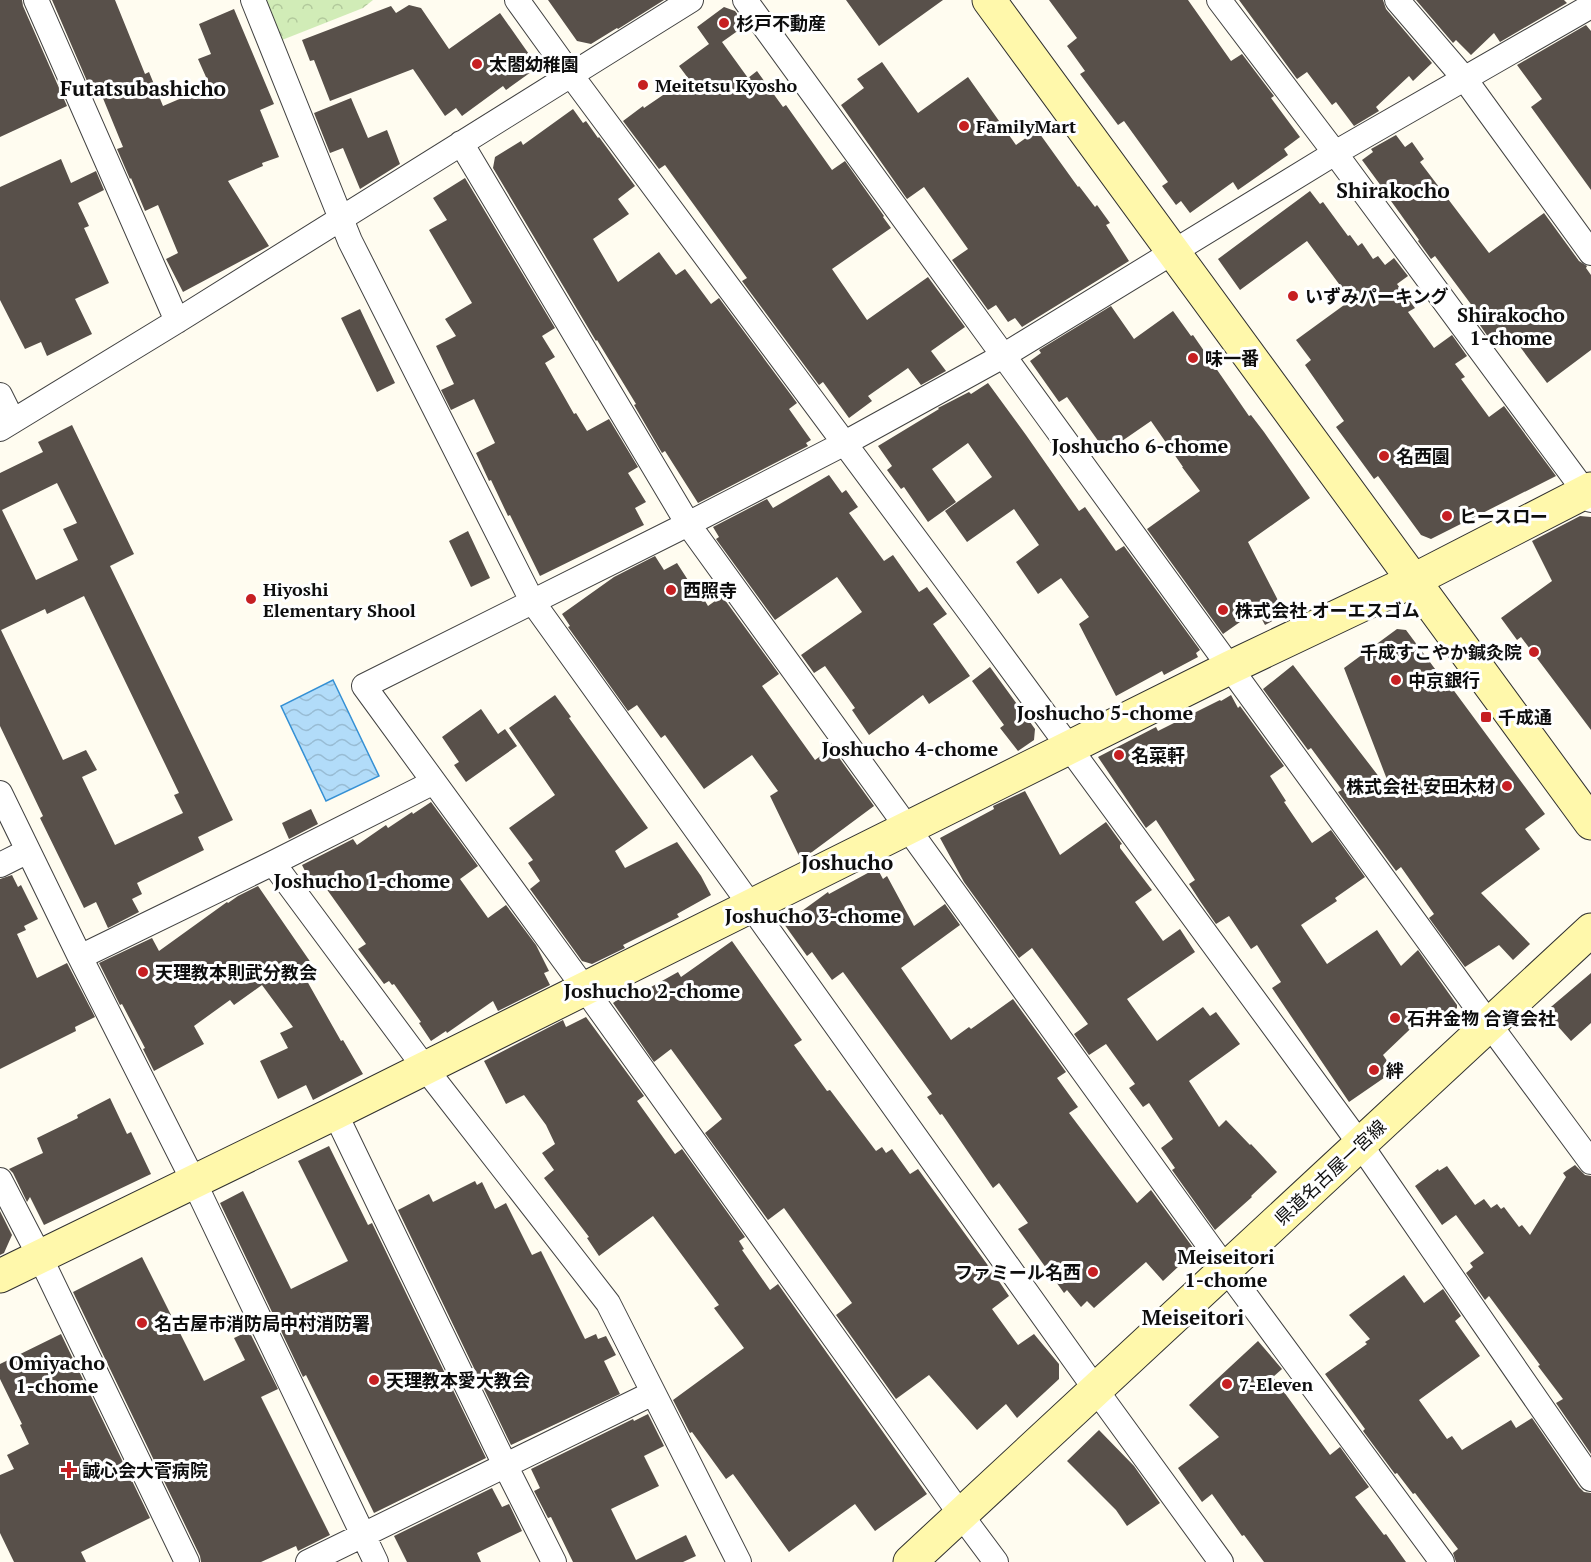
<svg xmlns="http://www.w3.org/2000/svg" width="1591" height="1562" font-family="'PT Serif','Noto Sans JP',serif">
	<defs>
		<pattern id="park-crowns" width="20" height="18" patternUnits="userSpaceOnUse" patternTransform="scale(1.5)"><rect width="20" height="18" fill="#d1ecb7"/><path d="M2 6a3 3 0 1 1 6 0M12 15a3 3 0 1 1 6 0" fill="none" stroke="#b2c99c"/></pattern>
		<pattern id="water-waves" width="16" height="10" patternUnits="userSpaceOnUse" patternTransform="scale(1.5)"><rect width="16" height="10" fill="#b2dcf9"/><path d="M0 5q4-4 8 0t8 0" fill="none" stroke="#98bcd4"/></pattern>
	</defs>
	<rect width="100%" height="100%" fill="#fffcf0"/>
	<path fill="url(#park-crowns)" d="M266,0H373L363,8L282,40Z"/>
	<path fill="url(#water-waves)" stroke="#3590d4" stroke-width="1.5" d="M333,680L379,776L326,801L281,706Z"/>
	<path fill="#58504a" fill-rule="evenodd" d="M0,0H22L23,6L67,106L0,137Z
		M52,0H115L145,74L149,72L163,106L210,86L198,59L211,54L199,24L234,9L274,104L260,110L279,157L262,163L263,166L228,181L269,246L183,292L166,259L178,253L158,205L145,211L131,178L130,179L117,149L123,147L100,91L93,95Z
		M548,0H664L618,29L617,28L591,44L577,41Z
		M846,0H943L879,46Z
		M1049,0H1188L1231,61L1242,54L1274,96L1271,98L1300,137L1284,149L1288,155L1238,190L1233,182L1190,213L1181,201L1176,205L1162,186L1168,182L1124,121L1118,125L1080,74L1085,71L1067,46L1077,38Z
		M1239,0H1383L1386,9L1432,63L1413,81L1409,76L1376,107L1379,111L1354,126L1336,102L1332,105L1307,72L1297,79Z
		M1416,0H1564L1567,3L1500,42L1494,33L1471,55L1456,40L1453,43Z
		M409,5L421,8L449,49L500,13L538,67L506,90L503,86L462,116L456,108L445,116L413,69L330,101L314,60L310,61L302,40L391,6L396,13Z
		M724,7L735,11L746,25L722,42L748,78L757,71L783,107L786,105L832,170L845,161L884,216L883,217L891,228L832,269L867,320L928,277L965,327L931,351L946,371L921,385L908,368L868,396L872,401L849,418L823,382L819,385L742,281L747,278L665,165L659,169L623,121L643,106L644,108L688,78L679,66L709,44L697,27Z
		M1586,25L1591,31V190L1531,107L1542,99L1517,65Z
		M882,62L918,113L968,77L1016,145L1037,130L1078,187L1079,186L1095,207L1097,205L1110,223L1106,225L1129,261L1022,327L1015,318L1008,322L996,305L988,310L952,260L968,249L924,187L907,199L841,105L864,88L857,79Z
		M351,98L368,138L387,130L400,164L360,189L343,148L330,153L314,113Z
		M573,109L583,123L586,121L598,138L599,137L635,186L618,199L629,214L593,239L618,282L659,252L676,275L685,269L711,304L719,298L797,403L789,409L811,440L806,443L808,446L698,503L665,451L662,453L634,405L636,404L597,340L596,341L493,168L495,157L521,141L523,145Z
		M1396,135L1405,147L1412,142L1424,159L1420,162L1489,253L1544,213L1579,261L1587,266L1586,268L1591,275V350L1547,383L1509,332L1493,344L1475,318L1479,315L1435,256L1431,259L1418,241L1419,240L1386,194H1387L1362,160L1373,152L1371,149Z
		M61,159L71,183L96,171L104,190L78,203L89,226L84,228L109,283L75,299L92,334L47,356L41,342L25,349L0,300V187Z
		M465,178L555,328L542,336L555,357L545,363L574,414L576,413L587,431L609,419L638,467L628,473L646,502L635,508L644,525L540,576L510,515L508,516L491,480L489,481L476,453L495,443L474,399L451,410L441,390L454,384L436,346L456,336L445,319L472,303L429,230L447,220L433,198Z
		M1310,191L1320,204L1323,202L1348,236L1350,235L1358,246L1362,243L1373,259L1378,256L1385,265L1394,258L1408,276L1397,284L1415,308L1408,312L1434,348L1452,335L1467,356L1455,364L1465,377L1461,379L1489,417L1504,406L1556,476L1431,539L1421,535L1378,476L1374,479L1336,427L1344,421L1305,365L1311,360L1296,340L1351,300L1307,241L1240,290L1218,259Z
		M1111,306L1134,339L1173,311L1191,336L1193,335L1249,416L1251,415L1264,432L1310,498L1248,542L1285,614L1265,625L1257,610L1223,634L1147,529L1200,491L1182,467H1183L1151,421L1106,452L1067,397L1059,402L1030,361L1041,353L1039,350Z
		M360,309L395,383L377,392L341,318Z
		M988,383L1026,435L1079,511L1085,507L1116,551L1124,546L1200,650L1196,653L1198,657L1164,675L1162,671L1116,696L1079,624L1089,617L1061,578L1038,594L1016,562L1039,545L1014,509L967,542L945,511L992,477L968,443L932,469L956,502L928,522L904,487L901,489L887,470L892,466L878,446L939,409L938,408L969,392L971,394Z
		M72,425L134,554L110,566L233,820L198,837L204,850L137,883L142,894L132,899L139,912L108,928L96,902L84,908L40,818L43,816L0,726V473L43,452L38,442ZM57,483L77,523L63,529L78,560L36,580L2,510ZM84,596L179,793L174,795L183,813L115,845L82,777L97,770L86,750L63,760L1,630L45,609L47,614Z
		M829,475L842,493L846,490L858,507L849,513L884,561L893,555L919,592L927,587L947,614L933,624L970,676L929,704L923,695L869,735L852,710L855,708L825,666L814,673L801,655L862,612L837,577L775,620L716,539L719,537L713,527L767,499L773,508Z
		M1580,516L1591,517V730L1521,637L1517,640L1501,618L1552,581L1532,541Z
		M468,531L490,578L471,587L449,541Z
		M655,556L664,570L677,563L695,591L698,589L708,606L722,596L779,674L762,686L815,760L832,748L874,806L812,852L800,858L770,796L778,791L752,755L704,789L665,735L661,738L637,705L628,711L568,627L570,626L562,614L614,577Z
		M1397,629L1406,630L1447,685L1449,684L1545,814L1525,829L1540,849L1481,893L1530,944L1513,960L1499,945L1465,967L1429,918L1434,914L1401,867L1396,871L1338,792L1342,790L1311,748L1308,750L1263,689L1293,665L1393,795L1344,668Z
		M990,667L1035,729L1034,740L1018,751L1000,728L1004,725L972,681Z
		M555,695L571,717L569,718L648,828L615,851L625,868L677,842L701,876L711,895L677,914L679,917L623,945L625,948L592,964L582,961L530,889L540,881L528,863L533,860L509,828L555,795L509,728Z
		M1231,695L1238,708L1240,706L1284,766L1270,776L1286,801L1284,802L1312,843L1331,830L1365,877L1335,898L1337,901L1301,925L1327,964L1377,930L1401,966L1418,950L1457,1005V1008L1438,1026L1427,1013L1383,1055L1394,1071L1349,1102L1272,988L1281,982L1257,945L1251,949L1229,916L1216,924L1200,901L1189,884L1195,880L1156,820L1146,828L1098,757L1156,727L1158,731L1220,700L1221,701Z
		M481,709L498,734L505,729L517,746L466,782L454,765L459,762L442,737Z
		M1025,791L1060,855L1106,822L1122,844L1120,845V848L1152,890L1135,902L1163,941L1180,929L1195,952L1127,999L1157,1041L1203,1007L1210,1016L1216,1012L1240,1044L1189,1081L1219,1127L1226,1120L1250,1145L1251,1144L1277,1172L1251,1196L1252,1197L1215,1230L1172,1170L1175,1168L1161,1148L1173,1139L1149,1103L1143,1107L1129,1088L1135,1084L1106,1044L1089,1055L1074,1034L1088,1024L1032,948L1019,958L964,882L940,838L994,809L993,806Z
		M431,802L478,866L460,879L488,918L506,905L536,945L549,971L544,973L550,985L498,1011L493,1001L447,1033L446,1031L431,1041L419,1023L421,1022L394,984L392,985L389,981L384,984L358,949L366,944L323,884L314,889L302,865L353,839L357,845L386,825L388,828L412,812L413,814Z
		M311,809L318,824L289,839L282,823Z
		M877,868L883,879L887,876L914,926L945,904L960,925L901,968L951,1040L969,1027L971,1029L1013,999L1066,1072L1057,1078L1078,1107L1069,1113L1137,1203L1151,1190L1194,1249L1195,1251L1163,1281L1146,1262L1094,1308L1087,1301L1081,1307L1067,1290L1064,1293L1018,1229L1028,1223L999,1183L993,1188L942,1114L940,1115L927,1097L932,1094L843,972L832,980L812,952L807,956L784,924L828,892L829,894Z
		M12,875L18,887L21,885L38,919L24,926L26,930L17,934L37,978L67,963L95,1017L75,1027L76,1031L0,1069V879Z
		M258,886L318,973L307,981L341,1041L343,1040L363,1074L313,1100L306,1085L278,1099L260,1061L288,1048L280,1033L293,1027L262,985L234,1005L230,1000L194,1026L204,1044L154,1071L143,1049L145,1048L122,1004L120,1005L99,963L152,938L159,951L227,902L228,903L238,896Z
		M732,941L802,1040L794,1045L827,1091L830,1090L876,1151L882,1147L886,1153L892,1149L910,1174L918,1169L992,1271L1009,1296L992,1309L1018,1345L1034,1334L1059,1364V1379L1017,1418L1006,1404L977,1430L929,1375L896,1399L836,1315L852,1303L784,1208L768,1220L705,1133L722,1119L671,1049L654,1062L613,1003L631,990L635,996L678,972L681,977Z
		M1591,973V1023L1571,1041L1545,1012Z
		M586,1017L644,1096L637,1101L675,1154L682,1149L745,1237L739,1241L744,1249L742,1250L770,1290L778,1284L927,1494L875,1531L855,1504L789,1552L733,1474L726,1479L692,1432L690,1433L673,1400L744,1348L714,1308L719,1305L653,1216L599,1256L587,1238L589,1237L544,1178L554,1170L542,1153L555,1144L546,1125L524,1095L506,1104L484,1061L563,1020L566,1027Z
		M110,1098L127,1134L131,1132L151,1174L44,1225L30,1197L27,1202L13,1173L9,1169L43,1153L37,1138L78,1118L77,1115Z
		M329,1146L368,1225L372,1223L486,1458L374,1513L306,1375L303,1377L220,1203L243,1191L291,1289L348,1261L298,1161Z
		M1575,1165L1585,1175L1591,1176V1454L1556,1403L1563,1399L1538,1366L1540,1365L1489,1296L1485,1300L1466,1273L1473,1267L1470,1263L1484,1253L1456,1215L1442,1225L1415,1186L1438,1169L1439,1171L1447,1166L1475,1205L1484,1199L1491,1208L1497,1204L1501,1209L1504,1207L1519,1227L1522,1225L1530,1235L1566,1177L1563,1173Z
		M475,1181L477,1185L482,1182L495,1209L506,1203L532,1255L541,1251L585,1339L596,1334L598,1339L606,1336L616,1355L604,1361L620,1394L511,1445L398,1210L429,1194L433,1202Z
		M0,1211L12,1235L4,1253L0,1255Z
		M142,1257L204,1381L245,1360L234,1338L249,1331L278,1389L261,1397L330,1535L298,1551L296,1546L261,1562H201L200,1556L73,1292Z
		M1404,1275L1424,1303L1443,1289L1461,1316L1455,1321L1480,1356L1419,1400L1447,1439L1452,1436L1462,1450L1511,1420L1516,1428L1532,1418L1579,1487L1584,1492L1591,1493V1562H1456L1453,1553L1458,1549L1415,1493L1413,1494L1397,1473L1395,1474L1363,1431L1365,1429L1325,1374L1367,1344L1365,1342L1370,1339L1349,1315Z
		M61,1334L150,1518L81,1552L86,1562H14L0,1533V1475L14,1469L7,1455L29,1444L20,1425L22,1424L0,1379V1364Z
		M1258,1341L1282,1369L1273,1377L1330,1455L1340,1447L1369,1487L1355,1497L1384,1535L1386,1534L1406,1562H1264L1244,1535L1242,1536L1212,1494L1202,1502L1178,1468L1219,1437L1189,1405Z
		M648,1414L664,1446L644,1456L659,1486L611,1509L636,1560L686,1535L696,1556L683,1562H573L551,1517L548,1518L534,1491L540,1488L531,1469L633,1419L634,1421Z
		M1099,1430L1134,1466L1160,1503L1127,1526L1116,1510L1067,1461Z
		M492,1488L502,1507L509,1504L522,1531L477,1553L481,1562H407L394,1536Z"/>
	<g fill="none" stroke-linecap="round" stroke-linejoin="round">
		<g stroke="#414141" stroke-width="26">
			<path id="street" d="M36,0L177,321
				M253,0L350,241L532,601L751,906L1096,1390L1221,1562
				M517,0L571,75L972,615L1360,1144L1591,1479
				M745,0L1489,1024L1591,1162
				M1219,0L1335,153L1591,500
				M1397,0L1464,78L1591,253
				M461,143L688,524L1226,1269L1442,1562
				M0,395L13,421
				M0,429L177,321L691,0
				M0,793L80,957L194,1182L376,1562
				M273,863L425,1068L608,1303L739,1562
				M0,865L28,851
				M80,957L273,863L434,782
				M335,1113L505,1465L554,1562
				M0,1180L40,1257L187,1562
				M308,1562L653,1393
				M996,1562L961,1515L585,989L364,686L688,524L845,443L1003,356L1335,153L1591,6"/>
		</g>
		<g stroke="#303030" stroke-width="35">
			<path id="secondary" d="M989,0L1591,823
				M0,1276L335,1113L1229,668L1414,580L1591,489
				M910,1562L1591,930"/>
		</g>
		<use href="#street" stroke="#fff" stroke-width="24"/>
		<use href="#secondary" stroke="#fff8ab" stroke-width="33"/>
	</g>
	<g fill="#c61f22" stroke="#fff" stroke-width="2">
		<circle cx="724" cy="23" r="6"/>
		<circle cx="477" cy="64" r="6"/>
		<circle cx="643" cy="85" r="6"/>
		<circle cx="964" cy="126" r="6"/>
		<circle cx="1293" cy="296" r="6"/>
		<circle cx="1193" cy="358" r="6"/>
		<circle cx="1384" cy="456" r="6"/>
		<circle cx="1447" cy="516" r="6"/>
		<circle cx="671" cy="590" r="6"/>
		<circle cx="251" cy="599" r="6"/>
		<circle cx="1223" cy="610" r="6"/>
		<circle cx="1534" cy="652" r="6"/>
		<circle cx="1396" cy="680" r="6"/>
		<rect x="1480" y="711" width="12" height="12" rx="3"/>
		<circle cx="1119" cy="755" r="6"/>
		<circle cx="1507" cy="786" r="6"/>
		<circle cx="143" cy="972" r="6"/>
		<circle cx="1395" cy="1018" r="6"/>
		<circle cx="1374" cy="1070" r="6"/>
		<circle cx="1093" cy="1272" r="6"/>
		<circle cx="142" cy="1323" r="6"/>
		<circle cx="374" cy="1380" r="6"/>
		<circle cx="1227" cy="1384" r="6"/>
		<path d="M66 1461h6v6h6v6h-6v6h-6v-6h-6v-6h6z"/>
	</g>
	<g text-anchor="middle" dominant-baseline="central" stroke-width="6" stroke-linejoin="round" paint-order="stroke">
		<g font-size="18" font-weight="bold" fill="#0e0e0e" stroke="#fff" text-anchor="start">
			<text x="736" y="23">杉戸不動産</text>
			<text x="489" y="64">太閤幼稚園</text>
			<text x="655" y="85">Meitetsu Kyosho</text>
			<text x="976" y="126">FamilyMart</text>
			<text x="1305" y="296">いずみパーキング</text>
			<text x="1205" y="358">味一番</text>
			<text x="1396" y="456">名西園</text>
			<text x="1459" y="516">ヒースロー</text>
			<text x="263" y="589">Hiyoshi<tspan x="263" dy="21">Elementary Shool</tspan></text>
			<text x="683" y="590">西照寺</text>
			<text x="1235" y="610">株式会社 オーエスゴム</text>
			<text x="1522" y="652" text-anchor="end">千成すこやか鍼灸院</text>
			<text x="1408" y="680">中京銀行</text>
			<text x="1498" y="717">千成通</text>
			<text x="1131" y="755">名菜軒</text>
			<text x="1495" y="786" text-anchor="end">株式会社 安田木材</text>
			<text x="155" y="972">天理教本則武分教会</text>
			<text x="1407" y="1018">石井金物 合資会社</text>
			<text x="1386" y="1070">絆</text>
			<text x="1081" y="1272" text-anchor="end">ファミール名西</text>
			<text x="154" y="1323">名古屋市消防局中村消防署</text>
			<text x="386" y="1380">天理教本愛大教会</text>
			<text x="1239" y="1384">7-Eleven</text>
			<text x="82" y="1470">誠心会大菅病院</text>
		</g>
		<g font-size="18" fill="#0e0e0e" stroke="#fff">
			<text transform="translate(1330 1172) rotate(-43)">県道名古屋一宮線</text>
		</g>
		<g font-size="20" font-weight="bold" fill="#0e0e0e" stroke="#fff">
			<text x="1511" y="314">Shirakocho<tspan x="1511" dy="23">1-chome</tspan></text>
			<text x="1140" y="445">Joshucho 6-chome</text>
			<text x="1105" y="712">Joshucho 5-chome</text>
			<text x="910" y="748">Joshucho 4-chome</text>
			<text x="362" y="880">Joshucho 1-chome</text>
			<text x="813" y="915">Joshucho 3-chome</text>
			<text x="652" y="990">Joshucho 2-chome</text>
			<text x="1226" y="1256">Meiseitori<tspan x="1226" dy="23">1-chome</tspan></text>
			<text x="57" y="1362">Omiyacho<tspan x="57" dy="23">1-chome</tspan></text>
		</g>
		<g font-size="21" font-weight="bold" fill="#0e0e0e" stroke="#fff">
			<text x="143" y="88">Futatsubashicho</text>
			<text x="1393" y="190">Shirakocho</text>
			<text x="847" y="862">Joshucho</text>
			<text x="1193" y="1317">Meiseitori</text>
		</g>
	</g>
</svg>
